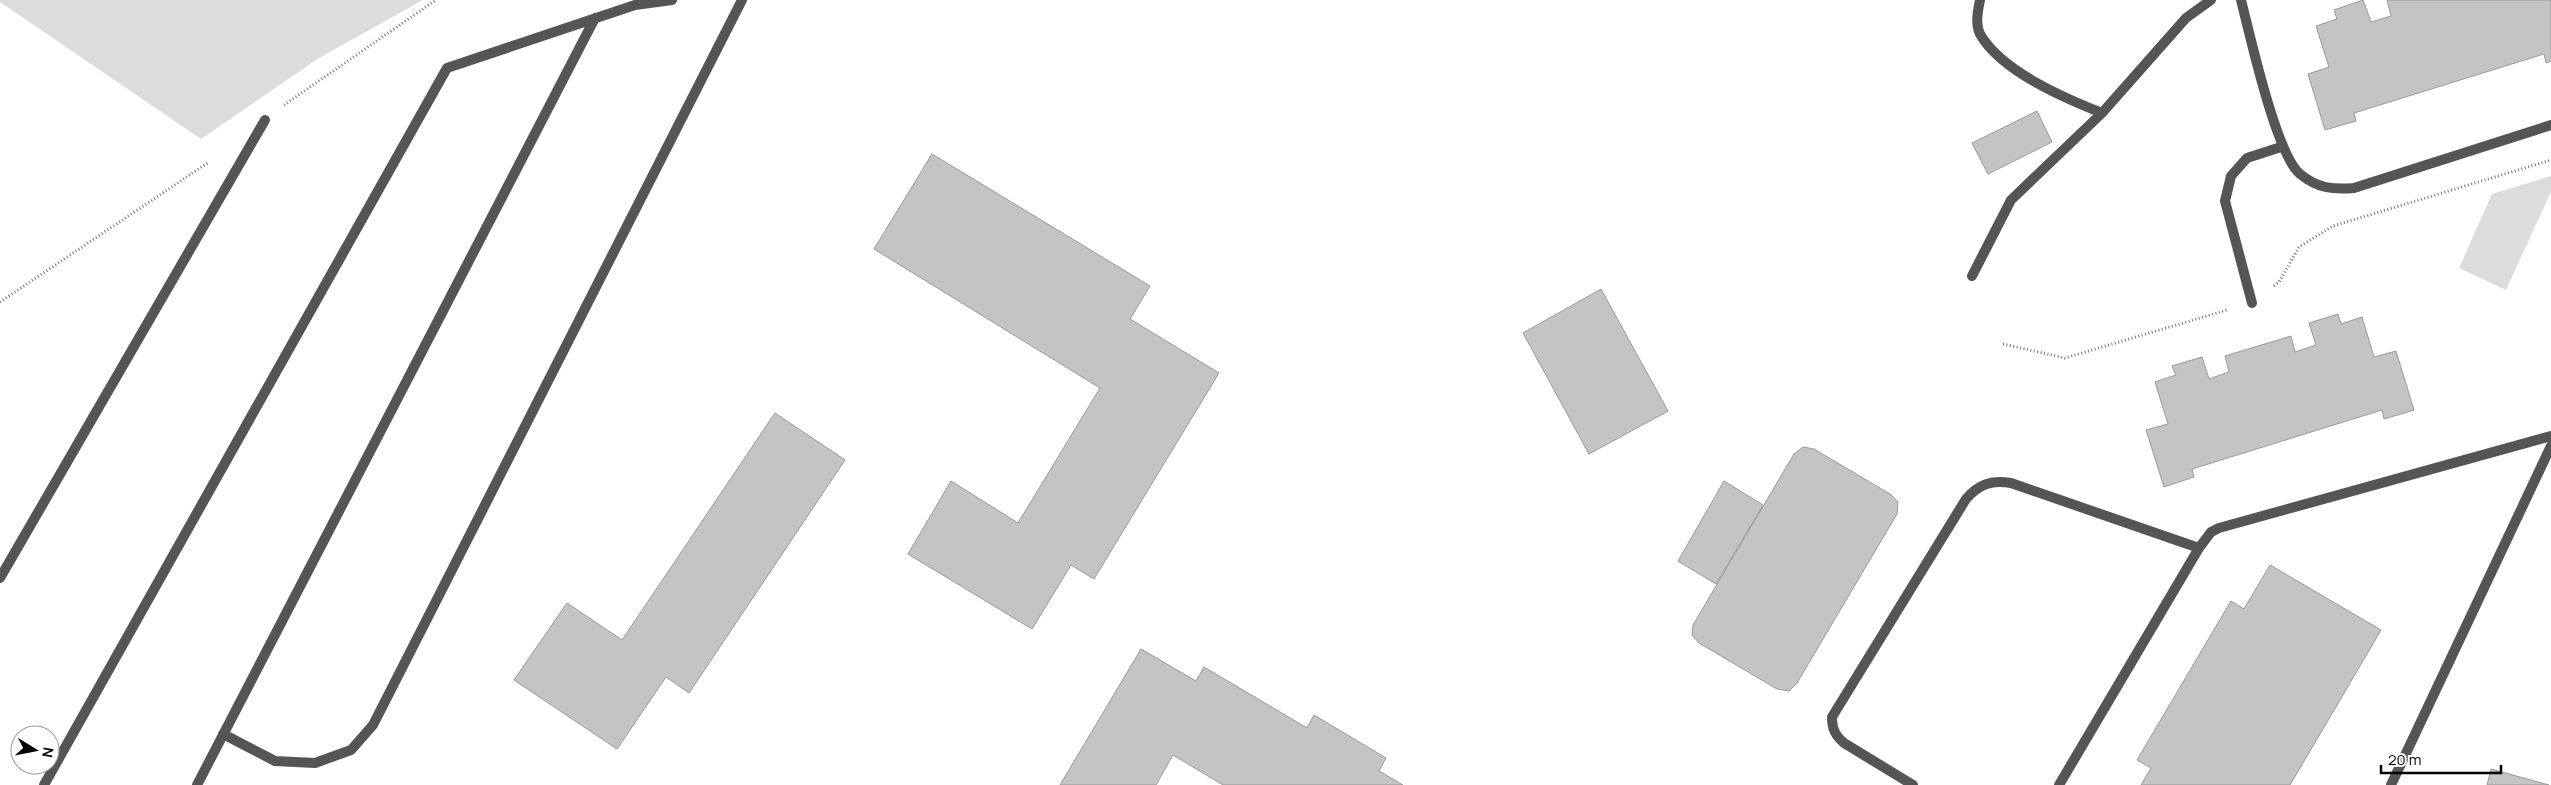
<svg xmlns="http://www.w3.org/2000/svg" width="2551" height="785" font-family="Manrope,sans-serif">
	<rect width="100%" height="100%" fill="#fff"/>
	<path fill="#dcdcdc" d="M0,0H423L319,58L201,139L0,2Z
		M2551,176V192L2506,290L2459,268L2492,194Z"/>
	<path fill="#c4c4c4" stroke="#999" d="M2363,0L2371,22L2391,16L2387,0H2551V61L2546,63L2544,54L2354,113L2356,121L2325,130L2308,74L2329,67L2316,26L2337,19L2334,10Z
		M2037,111L2052,142L1988,174L1972,143Z
		M932,154L1150,286L1130,319L1219,373L1094,579L1071,565L1032,629L908,554L951,481L1018,523L1100,388L874,249Z
		M1601,289L1668,411L1589,454L1523,333Z
		M2338,314L2341,324L2362,317L2374,357L2396,351L2414,410L2384,419L2382,410L2192,469L2194,477L2164,487L2146,430L2168,424L2155,382L2176,375L2172,366L2202,357L2209,379L2229,372L2225,356L2291,336L2295,352L2316,345L2309,323Z
		M775,413L845,460L689,693L666,677L617,749L514,680L567,603L622,640Z
		M1803,447L1814,449L1890,494L1898,502L1897,514L1797,683L1789,691L1777,689L1699,643L1692,635L1693,625L1794,454Z
		M1724,481L1763,505L1716,584L1678,561Z
		M2270,565L2381,630L2333,712L2290,785H2141L2151,768L2137,760L2231,601L2244,609Z
		M1141,649L1196,681L1204,667L1307,728L1314,715L1386,758L1379,771L1403,785H1223L1173,755L1156,785H1060Z
		M2491,769L2549,785H2487Z"/>
	<g fill="none" stroke-linecap="round" stroke-linejoin="round">
		<path stroke="#777" stroke-width="3" stroke-dasharray="1 2.5" stroke-linecap="butt" d="M284,105L436,0
			M2274,286L2279,282L2299,247L2333,226L2551,160
			M0,302L209,162
			M2003,344L2065,358L2227,310"/>
		<path stroke="#555" stroke-width="10" d="M1980,0C1978,10 1975,24 1980,34C2001,71 2064,98 2102,113
			M2241,0C2250,35 2276,154 2300,174C2317,188 2333,190 2354,188L2551,125
			M1972,276L2011,200L2102,113L2186,18L2211,0
			M2252,303L2225,201L2231,176L2247,158L2281,147
			M0,578L265,120
			M223,734L275,761L315,763L351,750L373,725L742,0
			M44,785L447,68L635,5L672,0
			M197,785L595,18
			M1913,785L1844,743C1835,735 1832,729 1832,717L1966,499C1979,484 1991,480 2011,483L2199,548
			M2059,785L2199,548L2211,532L2219,528L2551,436"/>
		<path stroke="#555" stroke-width="10" d="M2391,785L2551,446"/>
	</g>
	<g transform="translate(35 750) rotate(100)"><circle r="24" fill="#ffffff" stroke="#999999"/>
	<path d="M0-4L9 19L0 12L-9 19Z" fill="#000000"/>
	<text y="-8" font-size="14" font-weight="bold" text-anchor="middle" fill="#000000">N</text>
	</g>
	<path d="M2381 765v8h120v-8" fill="none" stroke="#000000" stroke-width="2.5"/>
	<text x="2388" y="765" font-size="15" fill="#000000" stroke="#ffffff" stroke-width="4" paint-order="stroke">20 m</text>
</svg>
